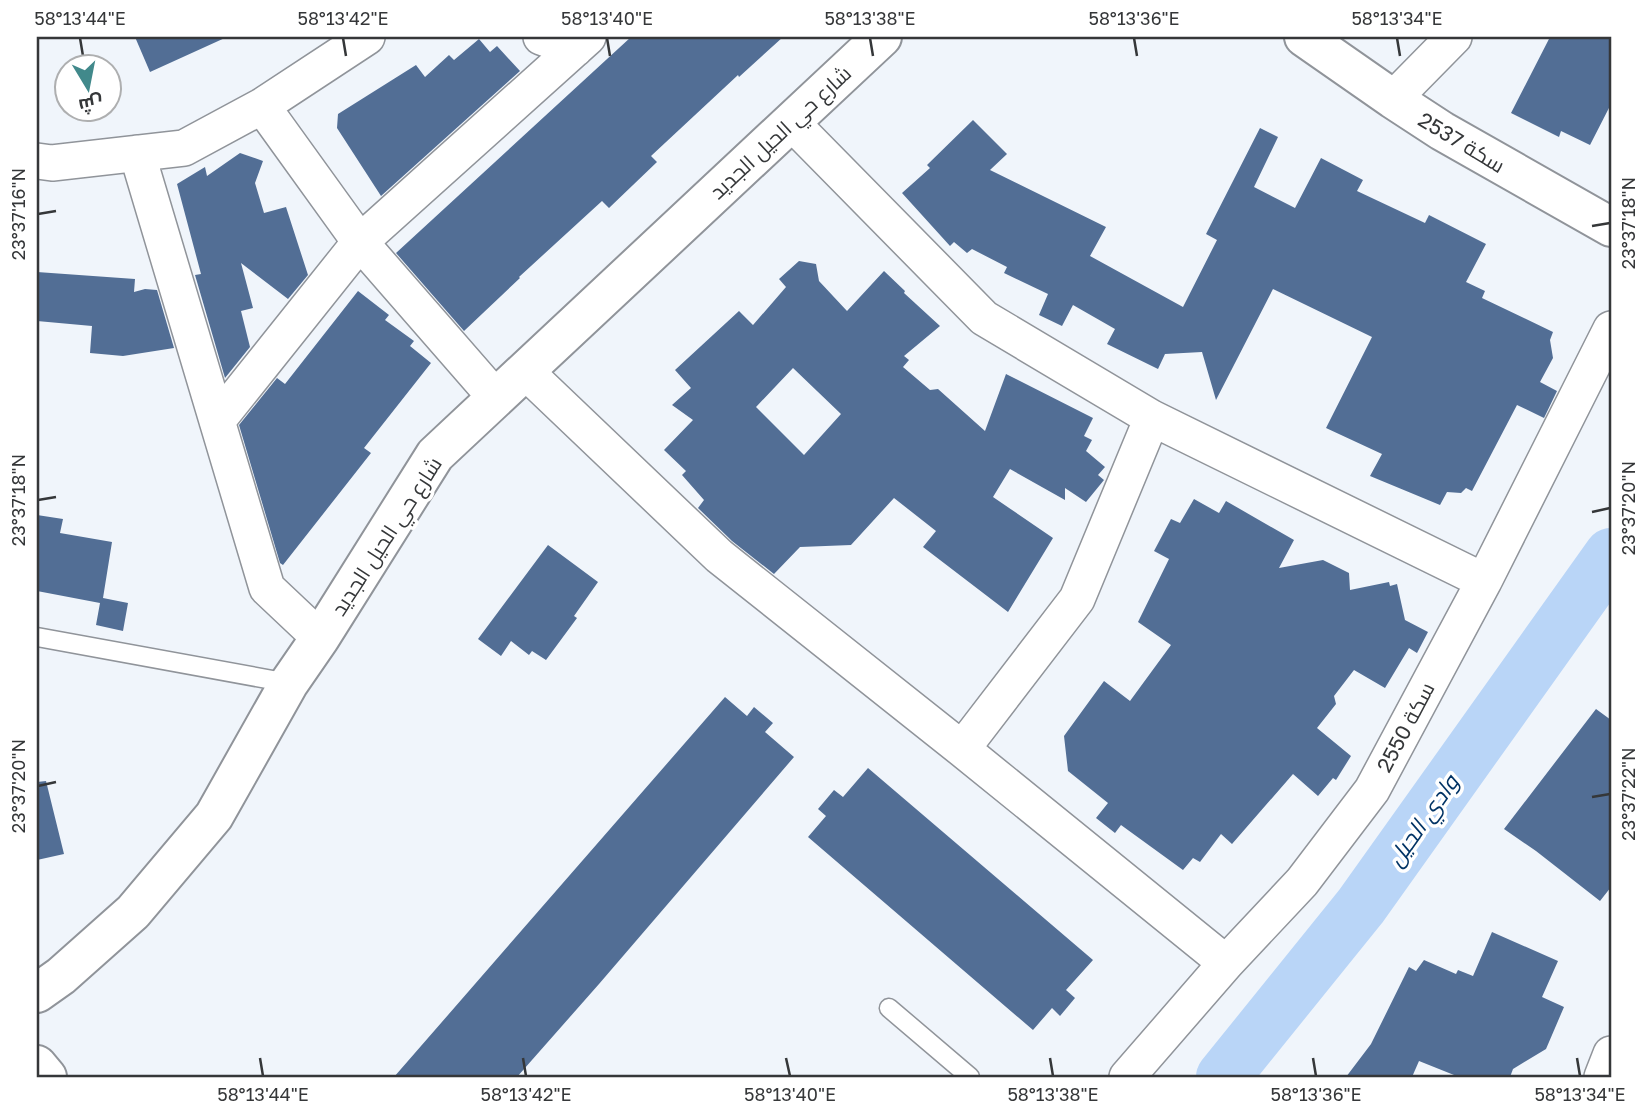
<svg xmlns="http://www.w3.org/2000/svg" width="1648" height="1114" font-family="'Golos Text',Cairo,sans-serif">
	<rect width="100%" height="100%" fill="#f0f5fb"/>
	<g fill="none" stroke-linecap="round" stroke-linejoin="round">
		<path stroke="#b9d5f7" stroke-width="54" d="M1223,1077L1361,906L1611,555"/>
	</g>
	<path fill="#526e95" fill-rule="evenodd" d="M135,37H227L150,72Z
		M631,37H783L739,77L738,75L651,156L657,162L609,208L602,201L519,277L520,278L464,331L396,253Z
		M1550,37H1611V104L1590,145L1561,131L1559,137L1511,113Z
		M479,39L490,52L497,46L520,71L381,196L337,128L338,114L416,65L425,77L449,55L454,60Z
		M973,120L1007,154L990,170L1106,227L1090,256L1183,307L1217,240L1206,234L1260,128L1278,137L1254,187L1295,208L1321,158L1363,180L1357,191L1425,223L1429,215L1486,244L1466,282L1485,291L1482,298L1553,332L1550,340L1553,358L1540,382L1557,391L1544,418L1517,405L1472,491L1466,488L1461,493L1447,492L1440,505L1370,476L1382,454L1326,428L1372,337L1273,289L1216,400L1202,352L1165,354L1158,369L1107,344L1115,329L1073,305L1062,326L1039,315L1048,294L1004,273L1007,267L972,249L967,253L954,242L950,246L902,193L930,168L927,165Z
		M240,153L263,161L255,183L264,213L286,207L308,275L288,299L241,263L253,308L241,311L250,347L225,378L195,275L201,274L177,184L205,167L207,176Z
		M799,261L816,264L819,281L847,311L884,271L905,291L904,293L940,326L904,356L909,360L903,367L930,390L938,389L985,431L1006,374L1093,418L1084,436L1092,440L1086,451L1105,467L1098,475L1104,480L1086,502L1065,488V500L1010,469L993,497L1053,538L1008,612L923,547L936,531L894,498L851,545L800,547L774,574L732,541L698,508L704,500L682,475L686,471L664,450L693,420L672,405L691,388L675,370L739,311L753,325L786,287L779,279ZM793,368L841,414L804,455L756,407Z
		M37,272L135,279L134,292L145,289L157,290L174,348L123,356L90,353L92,326L37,321Z
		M358,291L389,315L385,320L414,341L410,346L431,363L364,448L371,453L283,565L280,563L239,425L277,378L285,384Z
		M1194,499L1219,513L1226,501L1294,540L1279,568L1323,560L1349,573L1350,590L1389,582L1390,586L1397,584L1405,620L1428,632L1417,653L1409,648L1385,688L1354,670L1334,696L1336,704L1317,728L1351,756L1336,780L1333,778L1318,796L1293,774L1232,844L1221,834L1200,862L1193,858L1183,870L1121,825L1115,833L1096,818L1108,803L1068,771L1064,736L1104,681L1130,701L1171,645L1138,622L1169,559L1154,551L1171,519L1180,523Z
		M37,515L63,519L60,533L112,542L103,598L128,603L123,631L96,625L100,603L37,591Z
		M548,545L598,582L574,616L577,618L546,660L532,651L529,655L511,641L501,656L478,639Z
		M725,697L747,716L754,707L773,723L765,732L794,757L599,984L517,1077H394Z
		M1596,709L1611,720V887L1600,901L1536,851L1504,829Z
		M868,768L1093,960L1066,990L1075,998L1060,1016L1052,1008L1033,1030L808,837L826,816L818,809L834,790L843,797Z
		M46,781L64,854L37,860V782Z
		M1492,932L1558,961L1542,997L1564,1007L1546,1049L1513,1069L1510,1077H1459L1419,1061L1412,1077H1346L1371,1044L1409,967L1416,971L1424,960L1456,974L1458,970L1473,976Z"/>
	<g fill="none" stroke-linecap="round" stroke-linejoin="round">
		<g stroke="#90949a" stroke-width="21">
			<path id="lane" d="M37,637L289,683
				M889,1008L970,1077"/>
		</g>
		<g stroke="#90949a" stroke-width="38">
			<path id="street" d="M541,37L575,49
				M1393,99L1454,37
				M262,106L360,242L496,398
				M791,122L984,318L1152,418L1484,581
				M137,153L267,588L320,638
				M37,161L52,163L184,148L262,106L367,37
				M525,371L719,556L962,749L1226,963
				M217,421L360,242L588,37
				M962,749L1077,599L1152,418
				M1127,1077L1226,963L1302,882L1372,790L1484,581L1611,329
				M1602,1077L1611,1054"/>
		</g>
		<g stroke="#90949a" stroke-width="42">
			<path id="secondary" d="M1304,37L1393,99L1442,131L1611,227
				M37,993L61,976L133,912L214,816L289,683L320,638L435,455L882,37
				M37,1065L47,1077"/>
		</g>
		<use href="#lane" stroke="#fff" stroke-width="18"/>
		<use href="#street" stroke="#fff" stroke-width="35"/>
		<use href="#secondary" stroke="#fff" stroke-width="38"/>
	</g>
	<path fill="none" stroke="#353739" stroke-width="2.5" d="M80,38L83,56M343,38L346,56M607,38L610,56M870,38L873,56M1134,38L1137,56M1397,38L1400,56M38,214L56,211M1592,226L1610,223M38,500L56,497M1592,512L1610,508M38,786L56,782M1592,797L1610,794M260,1058L263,1076M523,1058L526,1076M786,1058L790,1076M1050,1058L1053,1076M1313,1058L1316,1076M1577,1058L1580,1076"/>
	<g text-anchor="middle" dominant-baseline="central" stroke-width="7" stroke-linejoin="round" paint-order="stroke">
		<g font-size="21" fill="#353739" stroke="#fff">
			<text transform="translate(780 132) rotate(-43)">شارع حي الحيل الجديد</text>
			<text transform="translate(1462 142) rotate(31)">سكة 2537</text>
			<text transform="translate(386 536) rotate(-57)">شارع حي الحيل الجديد</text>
			<text transform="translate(1405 727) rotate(-62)">سكة 2550</text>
		</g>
		<g font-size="23" font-style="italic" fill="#013365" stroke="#fff">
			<text transform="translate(1422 820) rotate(-55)">وادي الحيل</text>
		</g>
	</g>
	<rect width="1648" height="1114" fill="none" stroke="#ffffff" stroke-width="77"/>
	<g transform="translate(88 88) rotate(170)"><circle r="33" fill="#ffffff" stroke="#aeafb0" stroke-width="2"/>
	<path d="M0-5L12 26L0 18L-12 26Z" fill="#41898b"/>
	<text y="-10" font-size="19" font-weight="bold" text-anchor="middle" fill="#353739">ش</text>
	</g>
	<rect x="38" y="38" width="1572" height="1038" fill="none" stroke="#353739" stroke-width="2.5"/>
	<g font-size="18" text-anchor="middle" fill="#353739">
		<text x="80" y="25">58°13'44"E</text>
		<text x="343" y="25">58°13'42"E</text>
		<text x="607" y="25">58°13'40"E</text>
		<text x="870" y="25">58°13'38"E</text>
		<text x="1134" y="25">58°13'36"E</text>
		<text x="1397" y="25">58°13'34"E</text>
		<text transform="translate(19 214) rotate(-90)" y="6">23°37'16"N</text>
		<text transform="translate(1629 223) rotate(-90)" y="6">23°37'18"N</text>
		<text transform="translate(19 500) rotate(-90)" y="6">23°37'18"N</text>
		<text transform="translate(1629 508) rotate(-90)" y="6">23°37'20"N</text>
		<text transform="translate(19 786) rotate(-90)" y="6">23°37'20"N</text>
		<text transform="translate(1629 794) rotate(-90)" y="6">23°37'22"N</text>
		<text x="263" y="1101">58°13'44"E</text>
		<text x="526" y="1101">58°13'42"E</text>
		<text x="790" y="1101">58°13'40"E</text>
		<text x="1053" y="1101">58°13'38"E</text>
		<text x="1316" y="1101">58°13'36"E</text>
		<text x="1580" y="1101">58°13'34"E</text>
	</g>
</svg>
